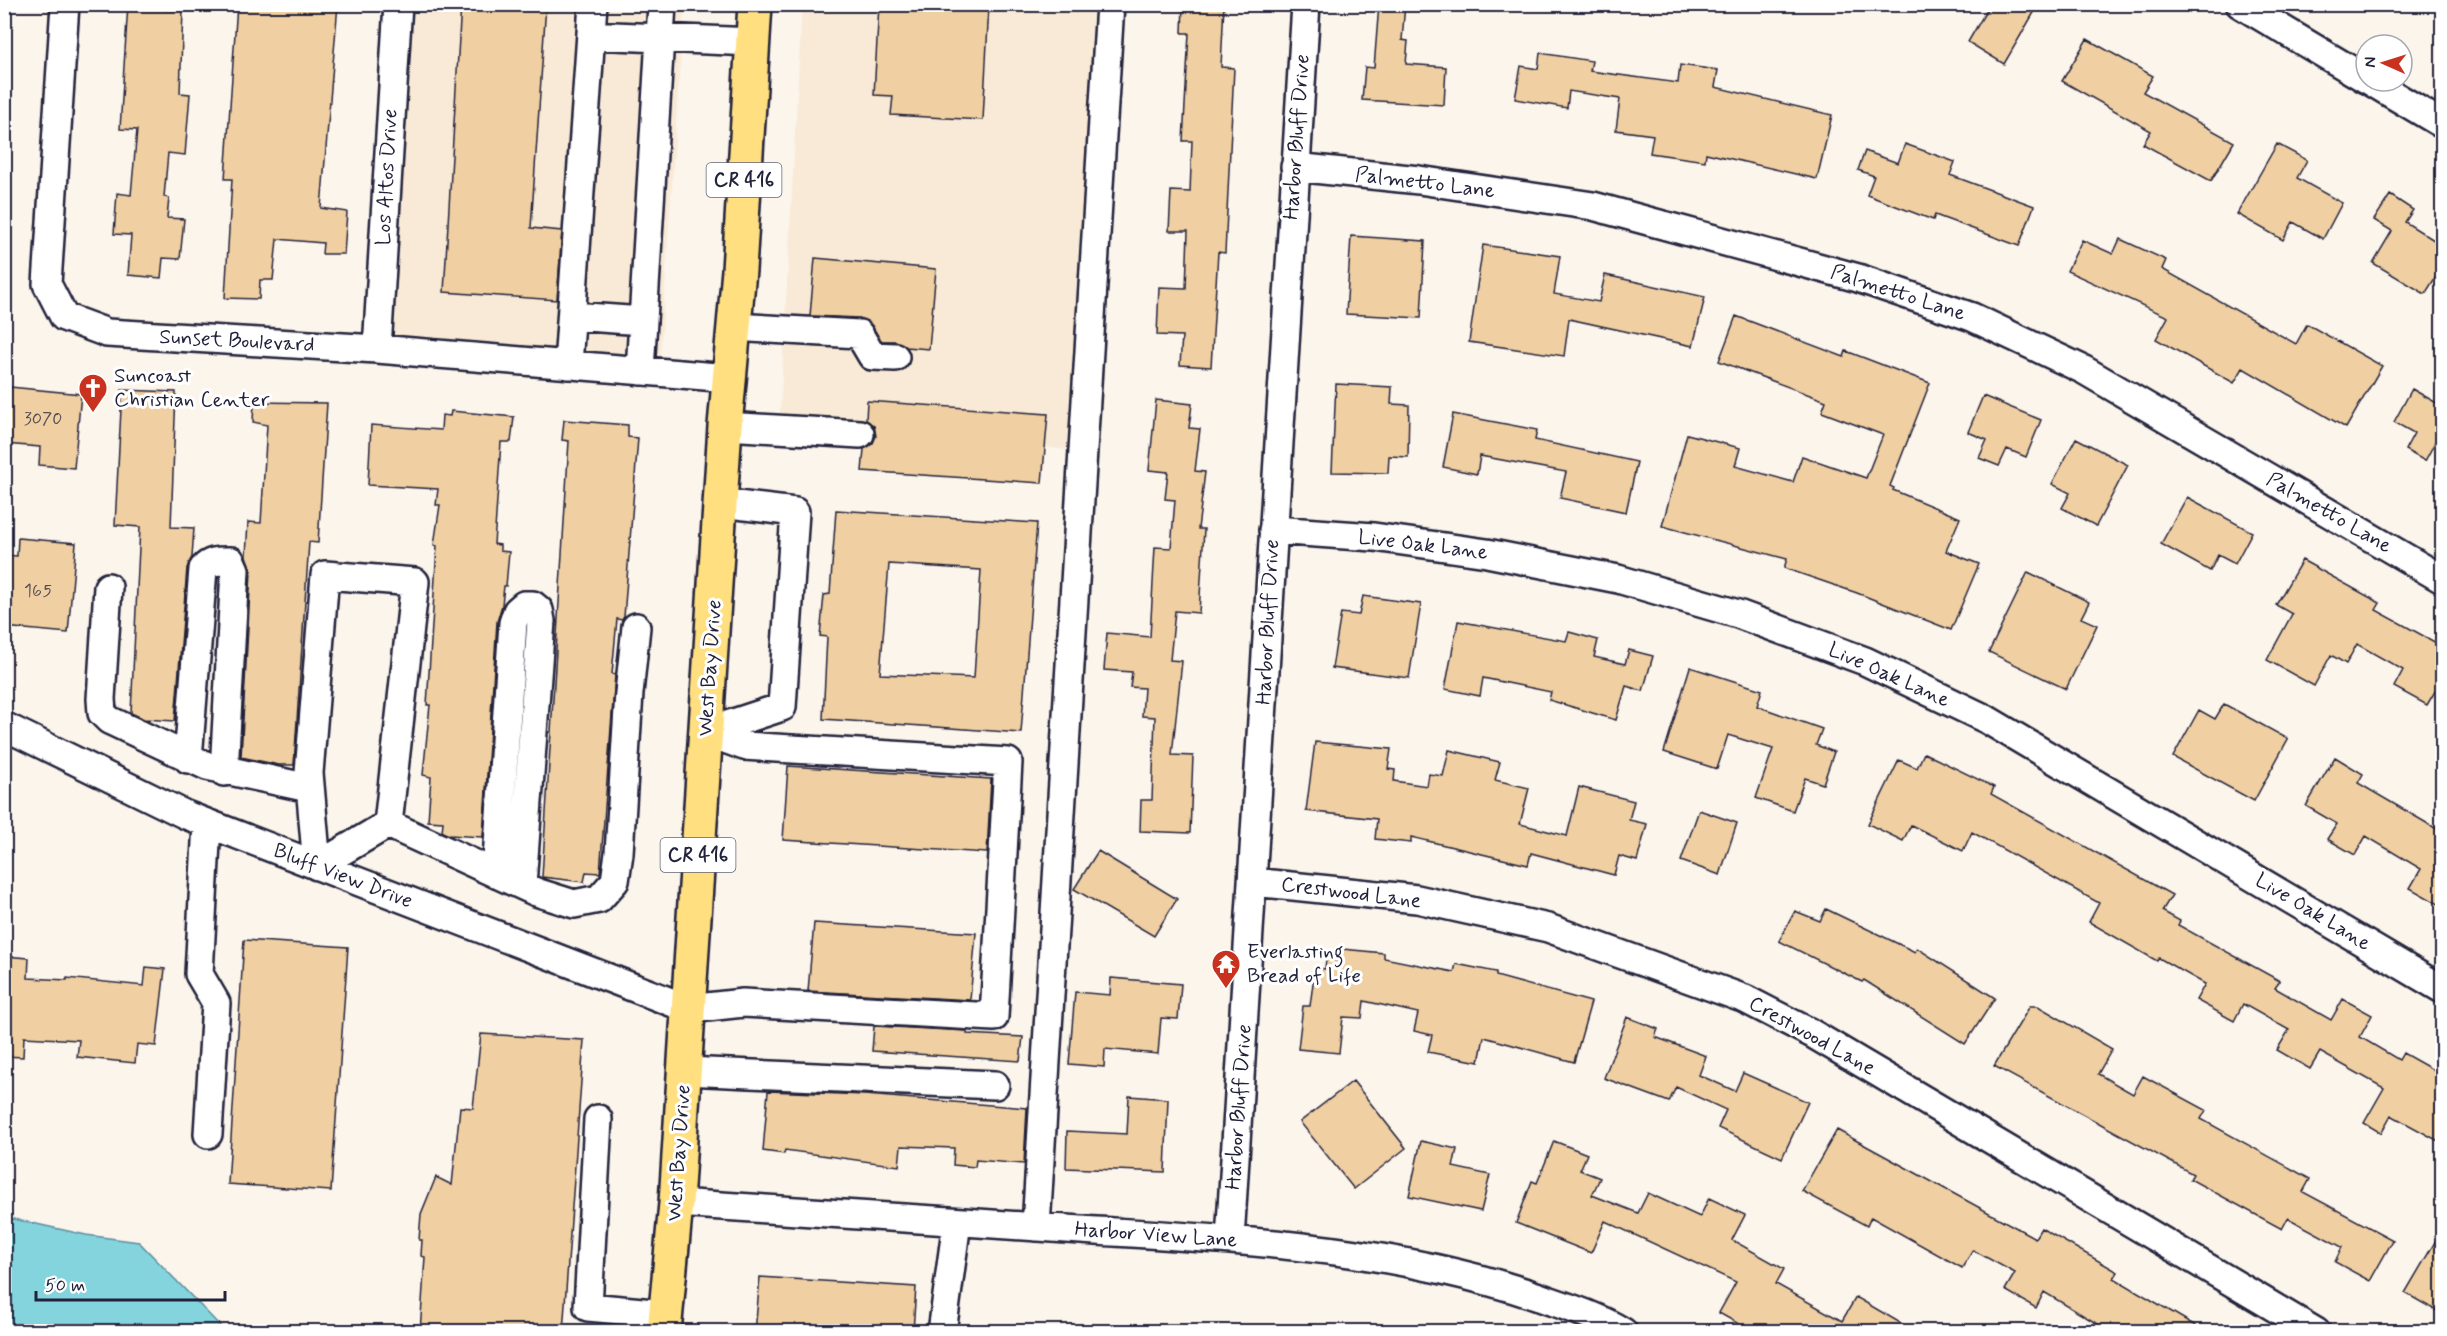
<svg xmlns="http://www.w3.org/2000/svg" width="2447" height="1336" font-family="Mynerve,sans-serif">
	<rect width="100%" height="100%" fill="#fcf5ec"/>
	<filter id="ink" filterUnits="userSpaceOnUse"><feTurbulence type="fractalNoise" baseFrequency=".0167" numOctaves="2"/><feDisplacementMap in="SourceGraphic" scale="12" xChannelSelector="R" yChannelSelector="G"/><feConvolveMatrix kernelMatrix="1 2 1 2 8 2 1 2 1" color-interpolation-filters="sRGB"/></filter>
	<g filter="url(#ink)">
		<path fill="#f8ead6" d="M412,5H684L660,359L392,337Z
			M802,5H1117L1090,453L780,413Z"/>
		<path fill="#84d4de" stroke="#5d8d9d" stroke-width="1.5" d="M5,1217L86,1235L139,1242L225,1331H5Z"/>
		<path fill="#f0cfa2" stroke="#22223b" stroke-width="1.5" fill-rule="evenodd" d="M128,4H165V10H183L180,93L190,94L185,155L168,153L164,197L169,198L167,218L184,219L180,259L163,258L161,278L128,275L131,235L114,234L117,193L131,195L137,130L120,129Z
			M237,4H338L321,208L347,212L344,254H322L323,243L277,239L273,280H260L259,299L225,298L232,179H225Z
			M461,4H546L531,228L562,231L557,300L444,292Z
			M879,4H989L983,120L891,115L893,96L874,95Z
			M1183,4H1224L1221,67L1234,68L1225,253L1218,252L1211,367L1180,365L1182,336L1157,335L1159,287L1186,288L1188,231H1169L1171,191L1190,192L1192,141H1183L1189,33H1182Z
			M1379,4H1405L1402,40L1408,41L1406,64L1446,67L1444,105L1362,100L1365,67L1374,68Z
			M1990,4H2039L2004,64L1968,42Z
			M2087,39L2153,76L2143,92L2234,142L2211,181L2143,144L2151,131L2062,81Z
			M1540,53L1592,61L1590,71L1678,83L1680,65L1718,70L1715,87L1832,115L1817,179L1706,153L1705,161L1650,153L1653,135L1616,130L1620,99L1569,91L1567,108L1515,99L1521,66L1538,69Z
			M1905,144L1955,162L1950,175L2034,206L2019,246L1935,215L1933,220L1867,195L1874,176L1858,170L1865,151L1898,163Z
			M2277,144L2307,160L2297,178L2342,203L2323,239L2293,222L2283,240L2237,214Z
			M2390,195L2413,210L2405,222L2442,245V267L2425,294L2373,263L2392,231L2374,220Z
			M1351,236L1425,241L1421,318L1346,314Z
			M2120,239L2166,260L2162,269L2296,344L2307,324L2382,366L2346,428L2243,368L2234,383L2156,339L2168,317L2067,271L2082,240L2113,254Z
			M1483,245L1560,256L1554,294L1599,302L1605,275L1705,297L1693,346L1569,319L1564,356L1469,342Z
			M815,258L936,269L929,349L906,347L896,341H881L872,326L860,318L810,316Z
			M1736,316L1844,357L1846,351L1930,383L1890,486L1894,488L1893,490L1960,518L1946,551L1979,564L1951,630L1857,593L1784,568L1787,559L1662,526L1687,434L1740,448L1735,466L1793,482L1802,456L1866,478L1883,435L1822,412L1826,401L1719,361Z
			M1336,384L1392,387L1391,404L1409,405L1408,457L1389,456L1388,473L1332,472Z
			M10,387L81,394L74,468L39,465L40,447L5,444Z
			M2412,389L2442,406V429L2425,461L2405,450L2414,433L2394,422Z
			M122,390L176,392L171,527L194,528L192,557L187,568L175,721L144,719L131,713L140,527L115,525Z
			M1983,396L2041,420L2026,457L2007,449L1999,466L1979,458L1987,440L1968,432Z
			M1156,400L1192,404L1189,428L1200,429L1195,471L1205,472L1198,529H1204L1199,613L1175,611L1170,660L1182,661L1172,755L1193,756L1190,833L1140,831L1141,800H1152L1155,717L1142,716L1144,688L1130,687L1132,672L1104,670L1107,633L1150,637L1155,547L1171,548L1175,500L1165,499L1168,472L1149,470Z
			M867,401L1048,414L1042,483L862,471L864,449L873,443L876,436L874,426L866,420Z
			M254,402L327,403L318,543L309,542L294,765H279L241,757L251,571L246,556L248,522L261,523L267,425L253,422Z
			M451,411L514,417L511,442H501L494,544L500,545V551L509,552L506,586H504L502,605L497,622L483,837L449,835L442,832L443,822L428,821L431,777L423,775L430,705H427L437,546L434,545L440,505H436L438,489L368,485L371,425L441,430L442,415L450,416Z
			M1453,414L1537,430L1535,440L1637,462L1626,512L1560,498L1566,472L1480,456L1477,474L1443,467Z
			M564,420L628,425V437L638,438L624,617L622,620L617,619L612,674L615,675L600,873L586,872L584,882L542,877L569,441L562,440Z
			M2076,438L2128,465L2096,526L2062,508L2070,493L2052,484Z
			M2187,497L2252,532L2235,564L2218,555L2210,571L2161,544Z
			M836,510L1037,523L1021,733L823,719L827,637L820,636L824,595L830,594ZM889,564L981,570L974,678L880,674Z
			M18,538L76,543L68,633L4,627V555L17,556Z
			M2302,560L2380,603L2376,610L2442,646V691L2437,688L2427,705L2394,687L2403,670L2357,644L2346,664L2331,655L2314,686L2267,660L2292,614L2276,605Z
			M2028,572L2089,602L2081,618L2097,625L2066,689L1989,652Z
			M1363,596L1421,604L1409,678L1332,668L1341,613L1359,615Z
			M1458,621L1566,641L1569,632L1598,640L1594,657L1625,664L1629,650L1653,656L1643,691L1626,686L1616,720L1549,700L1551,692L1483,678L1480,696L1445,689Z
			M1690,667L1762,690L1757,706L1822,729L1816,745L1834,752L1823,784L1805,778L1793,811L1756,798L1773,749L1728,735L1717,769L1664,752Z
			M2224,704L2288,739L2254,801L2173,757L2199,710L2215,719Z
			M1315,742L1391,749L1388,769L1395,770L1394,781L1427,786L1429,774L1443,776L1449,750L1500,762L1495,780L1529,788L1520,824L1567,836L1579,787L1634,801L1629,820L1647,824L1637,861L1619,856L1614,875L1531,853L1528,865L1411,837V843L1375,839L1377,819L1306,811Z
			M1924,753L1994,787L1991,794L2172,895L2162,911L2180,921L2178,925L2280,981L2275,988L2331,1020L2343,999L2372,1015L2360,1037L2399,1060L2403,1053L2442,1075V1143L2391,1115L2381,1133L2364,1123L2384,1088L2320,1052L2310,1069L2277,1050L2289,1030L2243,1004L2234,1021L2196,1000L2205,984L2159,958L2157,961L2089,922L2099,903L1972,832L1963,851L1911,825L1903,841L1868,824L1899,760L1917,768Z
			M2335,757L2363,774L2358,783L2442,832V906L2410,888L2421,869L2366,836L2355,855L2327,839L2337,824L2306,806Z
			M788,766L991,779L987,853L783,840Z
			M1699,810L1737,823L1720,875L1681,861Z
			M1098,851L1177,899L1154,936L1074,889Z
			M1826,909L1915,952L1917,948L1995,998L1965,1044L1864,980L1862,982L1779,941L1795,911L1820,921Z
			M814,923L976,933L970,1000L808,991Z
			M244,940L348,947L331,1191L228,1184Z
			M1342,949L1384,953V958L1454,972L1456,964L1496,972V976L1591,1002L1574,1062L1484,1037L1479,1062L1428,1052L1432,1035L1414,1031L1418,1013L1364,1001L1362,1018L1343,1017L1339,1053L1298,1049L1303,1006H1310L1315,968L1325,969L1326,959L1341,961Z
			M4,956L29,958L28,978L67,980V978L144,986L146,967L165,969L156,1046L137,1044L135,1063L77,1057L79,1040L24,1037L23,1057L4,1056Z
			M1111,978L1181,984L1178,1019L1161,1018L1158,1054L1105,1049L1104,1067L1069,1064L1075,992L1110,995Z
			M2030,1006H2038L2112,1049L2098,1074L2133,1094L2143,1076L2206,1110L2201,1119L2310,1179L2303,1192L2393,1240L2370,1281L2335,1262L2342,1247L2288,1218L2282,1229L2190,1179L2193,1174L1994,1066Z
			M1627,1017L1658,1029L1655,1037L1706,1056L1699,1075L1735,1091L1743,1073L1808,1102L1782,1158L1718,1128L1726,1110L1676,1087L1669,1102L1604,1078Z
			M874,1026L967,1031V1034L1023,1037L1020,1061L872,1051Z
			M481,1034L584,1040L563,1332H420L425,1257L421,1256L422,1240H419L421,1214L436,1177L452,1185L460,1107L473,1108Z
			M1353,1081L1406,1148L1354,1189L1300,1122Z
			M768,1091L865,1095L1027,1108L1024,1164L976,1160L975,1167L953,1165L954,1148L901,1146L899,1166L785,1150L784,1154L763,1151Z
			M1129,1096L1168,1099L1165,1172L1066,1168L1067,1131L1127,1134Z
			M1837,1130L2035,1238L2041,1228L2118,1272L2114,1278L2206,1332H2111L2044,1292L2036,1308L2005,1290L2015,1273L1973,1250L1962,1268L1871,1217L1867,1226L1802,1191Z
			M1421,1141L1457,1149L1453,1167L1490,1175L1481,1211L1409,1196Z
			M1554,1141L1587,1154L1580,1170L1600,1178L1592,1195L1638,1213L1648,1193L1700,1217L1709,1198L1745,1215L1732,1240L1784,1269L1776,1284L1842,1321L1856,1297L1916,1332H1753L1719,1313L1736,1282L1605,1221L1591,1253L1516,1223L1532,1181L1537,1183Z
			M2442,1230V1314L2405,1293Z
			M760,1277L916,1287L913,1332H755Z"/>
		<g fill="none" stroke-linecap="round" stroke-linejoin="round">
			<g stroke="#22223b" stroke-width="32">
				<path id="minor" d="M65,4L47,284L64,317L107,333L377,349L729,378
					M2240,4L2366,79
					M591,35L753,42
					M2370,81L2442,124
					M1295,167L1419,180L1593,206L1858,278L1972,317L2084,370L2442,579
					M572,316L643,321
					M733,327L859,334L872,356L895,357
					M377,349L398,4
					M568,365L593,4
					M640,371L662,4
					M725,426L860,434
					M1273,530L1374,537L1487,553L1618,579L1738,614L1865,661L1986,719L2442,989
					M325,575L415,582L388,824L317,866L309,773Z
					M108,587L101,699L102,713L109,720L207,766L309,788
					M4,726L186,815L689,1009L743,1003L994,1017L1008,762L744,746L706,732
					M706,732L782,707L795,512L721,503
					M188,759L203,569C211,560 219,561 231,561L235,570L224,772
					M207,823L199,974L216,1003L208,1134
					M388,824L536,892L574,904L599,899L615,881L619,853L629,693L636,627
					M496,874L513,623L517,611L524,605H533L539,610L541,621L522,885
					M1253,882L1417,899L1548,928L1745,999L1811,1033L2316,1332
					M685,1071L995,1085
					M598,1119L588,1307L665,1314
					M676,1203C811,1211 946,1221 1081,1230C1236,1240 1390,1246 1539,1297C1568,1307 1597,1316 1623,1332
					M1036,1227L1110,4
					M1230,1240L1306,4
					M942,1332L957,1222"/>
			</g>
			<g stroke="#22223b" stroke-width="38">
				<path id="major" d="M664,1332L676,1203L725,426L739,270L755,4"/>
			</g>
			<use href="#minor" stroke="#fff" stroke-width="27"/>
			<use href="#major" stroke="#ffdf80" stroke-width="33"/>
		</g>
	</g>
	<defs>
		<g id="church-pin" transform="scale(1.5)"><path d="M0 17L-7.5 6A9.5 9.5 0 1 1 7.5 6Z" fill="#c8321e" stroke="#fff"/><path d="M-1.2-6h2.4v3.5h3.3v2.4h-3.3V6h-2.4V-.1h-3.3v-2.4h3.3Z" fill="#fff"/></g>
		<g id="temple-pin" transform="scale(1.5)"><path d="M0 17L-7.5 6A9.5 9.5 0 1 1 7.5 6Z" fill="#c8321e" stroke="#fff"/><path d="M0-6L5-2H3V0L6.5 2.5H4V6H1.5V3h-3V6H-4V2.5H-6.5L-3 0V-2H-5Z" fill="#fff"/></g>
	</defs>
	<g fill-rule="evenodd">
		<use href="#church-pin" x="93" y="388"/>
		<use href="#temple-pin" x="1226" y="964"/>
	</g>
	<g text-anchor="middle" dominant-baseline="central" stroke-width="6" stroke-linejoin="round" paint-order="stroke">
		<g font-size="18" fill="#564d55">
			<text x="43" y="419">3070</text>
			<text x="38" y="591">165</text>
		</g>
		<g fill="#fff" stroke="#646476" stroke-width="1.5">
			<rect x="706.5" y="163" width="75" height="34" rx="4.5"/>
			<rect x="660.5" y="838" width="75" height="34" rx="4.5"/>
		</g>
		<g font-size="20" font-weight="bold" fill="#22223b">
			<text x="744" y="180">CR 416</text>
			<text x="698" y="855">CR 416</text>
		</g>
		<g font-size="21" fill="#22223b" stroke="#fff">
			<text transform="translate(1297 137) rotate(-86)">Harbor Bluff Drive</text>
			<text transform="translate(387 177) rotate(-87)">Los Altos Drive</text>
			<text transform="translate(1425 183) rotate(7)">Palmetto Lane</text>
			<text transform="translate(1898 293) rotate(18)">Palmetto Lane</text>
			<text transform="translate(237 341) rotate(3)">Sunset Boulevard</text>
			<text transform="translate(2329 513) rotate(30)">Palmetto Lane</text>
			<text transform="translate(1423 545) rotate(7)">Live Oak Lane</text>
			<text transform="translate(1268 622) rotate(-87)">Harbor Bluff Drive</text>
			<text transform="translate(710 668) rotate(-86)">West Bay Drive</text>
			<text transform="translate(1889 675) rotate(24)">Live Oak Lane</text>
			<text transform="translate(343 876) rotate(21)">Bluff View Drive</text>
			<text transform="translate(1351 893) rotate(7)">Crestwood Lane</text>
			<text transform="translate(2313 912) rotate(31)">Live Oak Lane</text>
			<text transform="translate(1812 1036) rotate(29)">Crestwood Lane</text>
			<text transform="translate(1239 1107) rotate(-86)">Harbor Bluff Drive</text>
			<text transform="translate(679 1153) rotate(-86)">West Bay Drive</text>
			<text transform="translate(1156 1235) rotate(4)">Harbor View Lane</text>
		</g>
		<g font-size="21" fill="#22223b" stroke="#fff" text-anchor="start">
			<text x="114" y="376">Suncoast<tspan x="114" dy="24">Christian Center</tspan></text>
			<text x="1247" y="952">Everlasting<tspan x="1247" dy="24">Bread of Life</tspan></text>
		</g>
	</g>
	<rect width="2447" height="1336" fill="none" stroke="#fff" stroke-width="24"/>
	<rect x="12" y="12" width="2423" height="1312" fill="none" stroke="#22223b" stroke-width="2" filter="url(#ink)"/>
	<g transform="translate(2384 63) rotate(273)"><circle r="28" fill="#ffffff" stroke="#a7a7b1" stroke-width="1.5"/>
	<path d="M0-4.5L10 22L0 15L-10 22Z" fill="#c8321e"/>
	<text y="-9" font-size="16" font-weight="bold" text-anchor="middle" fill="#22223b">N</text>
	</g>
	<path d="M36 1291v9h189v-9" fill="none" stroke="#22223b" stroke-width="3"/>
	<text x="45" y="1291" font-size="18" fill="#22223b" stroke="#ffffff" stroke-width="4.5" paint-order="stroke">50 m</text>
</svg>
